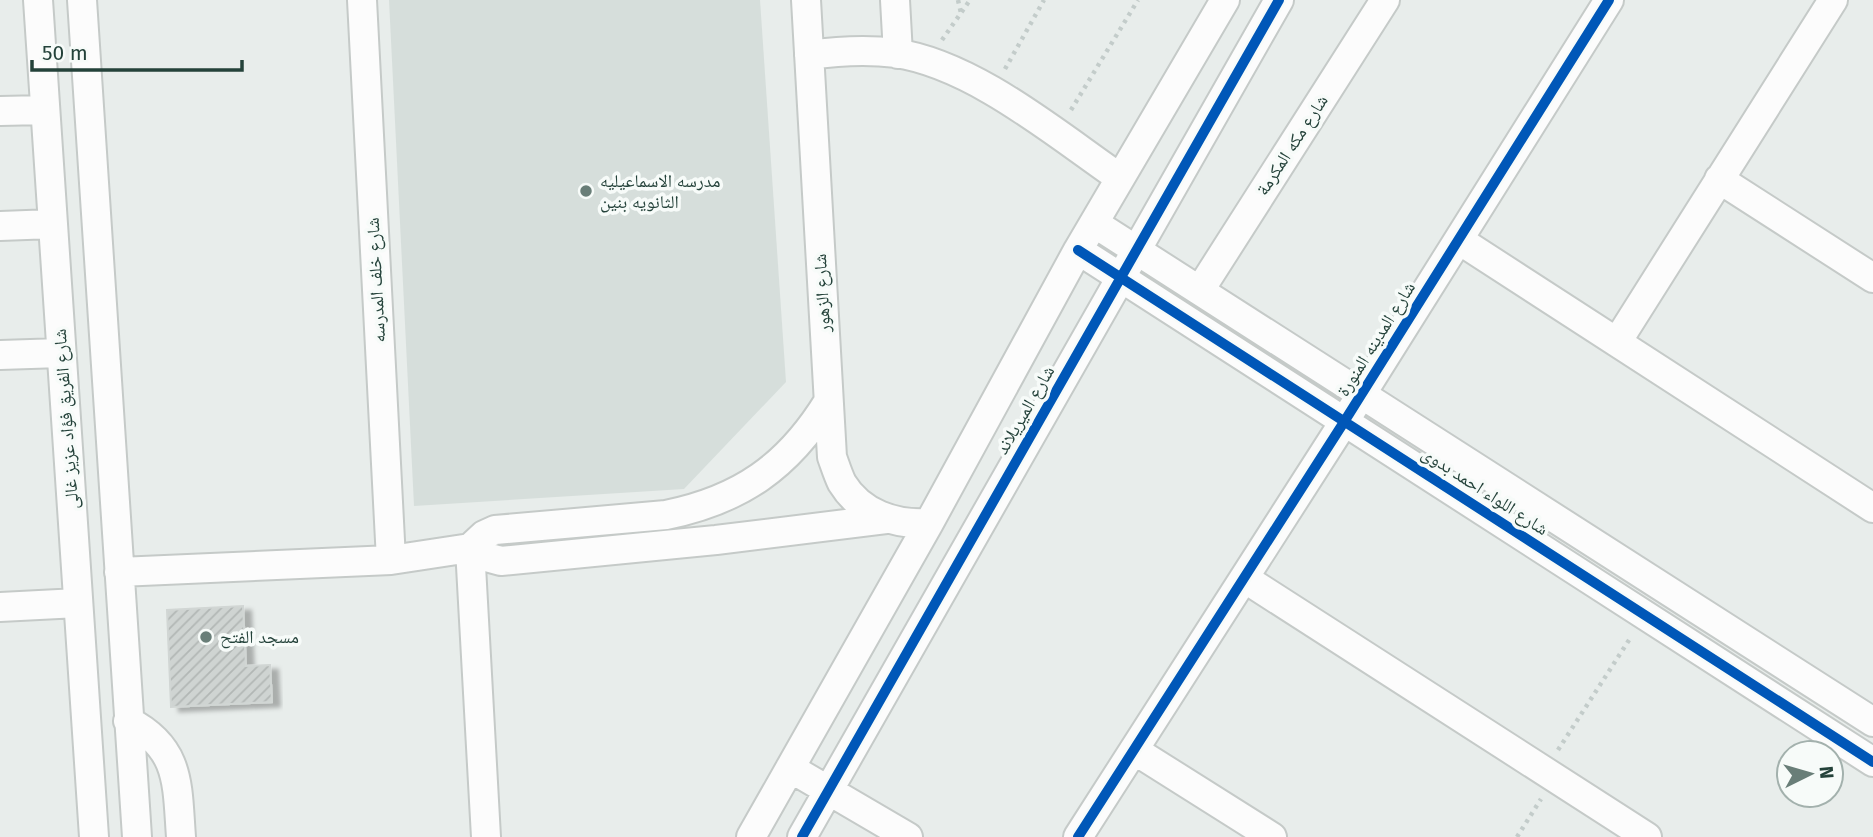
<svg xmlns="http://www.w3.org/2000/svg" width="1873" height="837" font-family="'Fira Sans','Noto Naskh Arabic',sans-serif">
	<defs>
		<pattern id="building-hatch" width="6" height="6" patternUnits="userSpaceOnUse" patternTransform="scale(1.75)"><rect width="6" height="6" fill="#cfd4d2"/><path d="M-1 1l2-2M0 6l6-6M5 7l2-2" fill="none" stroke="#b2b7b5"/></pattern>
		<filter id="shadow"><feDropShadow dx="8" dy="4.5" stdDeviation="2" flood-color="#0004"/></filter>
	</defs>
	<rect width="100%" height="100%" fill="#e8edeb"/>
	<path fill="#d6dedb" d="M389,0H760L786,382L684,489L414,506Z"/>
	<path fill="url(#building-hatch)" stroke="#d1d6d4" stroke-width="2" filter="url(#shadow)" d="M243,606L246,666L270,665L272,702L171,707L167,610Z"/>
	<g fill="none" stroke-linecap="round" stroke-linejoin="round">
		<g stroke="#c5cac8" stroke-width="32">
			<path id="minor" d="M38,0L94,837
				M82,0L137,837
				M362,0L391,560
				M806,0L832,457C835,465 838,475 842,483C861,514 895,525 929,523
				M895,0L898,54
				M809,55C838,51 866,49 895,53C973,64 1056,134 1120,178
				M0,111L45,110
				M1719,179L1873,278
				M1094,223L1873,722
				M0,226L53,224
				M1459,240L1873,508
				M1078,250L1873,762
				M1200,290L1385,0
				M1617,342L1833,0
				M0,355L61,353
				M470,548L479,555L501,561L716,540L886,519
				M470,548L486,837
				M119,572L391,560L470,548L484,535L495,530L666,515C740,500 788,467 828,402
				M1244,578L1647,837
				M0,607L78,603
				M128,721C181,748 177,785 181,837
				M1134,750L1272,837
				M790,768L908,837
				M751,837L929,523L1078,250L1225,0
				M802,837L1279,0
				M1078,837L1344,422L1609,0"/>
		</g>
		<path stroke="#c3ccca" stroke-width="4.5" stroke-dasharray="3.5 5" stroke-linecap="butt" d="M958,0L961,13
			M942,40L970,0
			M1005,69L1044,0
			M1071,110L1138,0
			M1558,750L1631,637
			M1517,837L1541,799"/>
		<use href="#minor" stroke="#fcfcfc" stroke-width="28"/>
		<g stroke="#f7fbf9" stroke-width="15">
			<path id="cycleway" d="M1078,250L1873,762
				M802,837L1279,0
				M1078,837L1344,422L1609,0"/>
		</g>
		<use href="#cycleway" stroke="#0057b8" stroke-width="10"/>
	</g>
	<g fill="#697e78" stroke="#f7fbf9" stroke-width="2.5">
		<circle cx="586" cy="191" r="7"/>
		<circle cx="206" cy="637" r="7"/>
	</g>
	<g text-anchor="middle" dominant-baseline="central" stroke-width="7" stroke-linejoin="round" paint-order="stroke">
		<g font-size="18" fill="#24423a" stroke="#f7fbf9">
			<text transform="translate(1292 145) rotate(-57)">شارع مكه المكرمة</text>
			<text transform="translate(376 280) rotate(-93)">شارع خلف المدرسه</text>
			<text transform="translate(822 293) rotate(-93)">شارع الزهور</text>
			<text transform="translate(1376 339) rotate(-58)">شارع المدينه المنورة</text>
			<text transform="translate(1025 410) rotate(-60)">شارع الميريلاند</text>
			<text transform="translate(66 419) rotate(-94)">شارع الفريق فؤاد عزيز غالى</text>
			<text transform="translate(1485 491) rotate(33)">شارع اللواء احمد بدوى</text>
		</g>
		<g font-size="18" fill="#24423a" stroke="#f7fbf9" text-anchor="start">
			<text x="600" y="181">مدرسه الاسماعيليه<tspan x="600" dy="21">الثانويه بنين</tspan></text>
			<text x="220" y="637">مسجد الفتح</text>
		</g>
	</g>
	<g transform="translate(1810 774) rotate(85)"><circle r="33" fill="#f7fbf9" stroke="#a3b1ad" stroke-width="2"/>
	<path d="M0-5L12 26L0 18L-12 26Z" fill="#697e78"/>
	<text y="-10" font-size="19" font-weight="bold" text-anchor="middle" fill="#24423a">N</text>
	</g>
	<path d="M32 60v10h210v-10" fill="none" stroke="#24423a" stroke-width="3.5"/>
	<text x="42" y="60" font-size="21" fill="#24423a" stroke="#f7fbf9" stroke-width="5" paint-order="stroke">50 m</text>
</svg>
